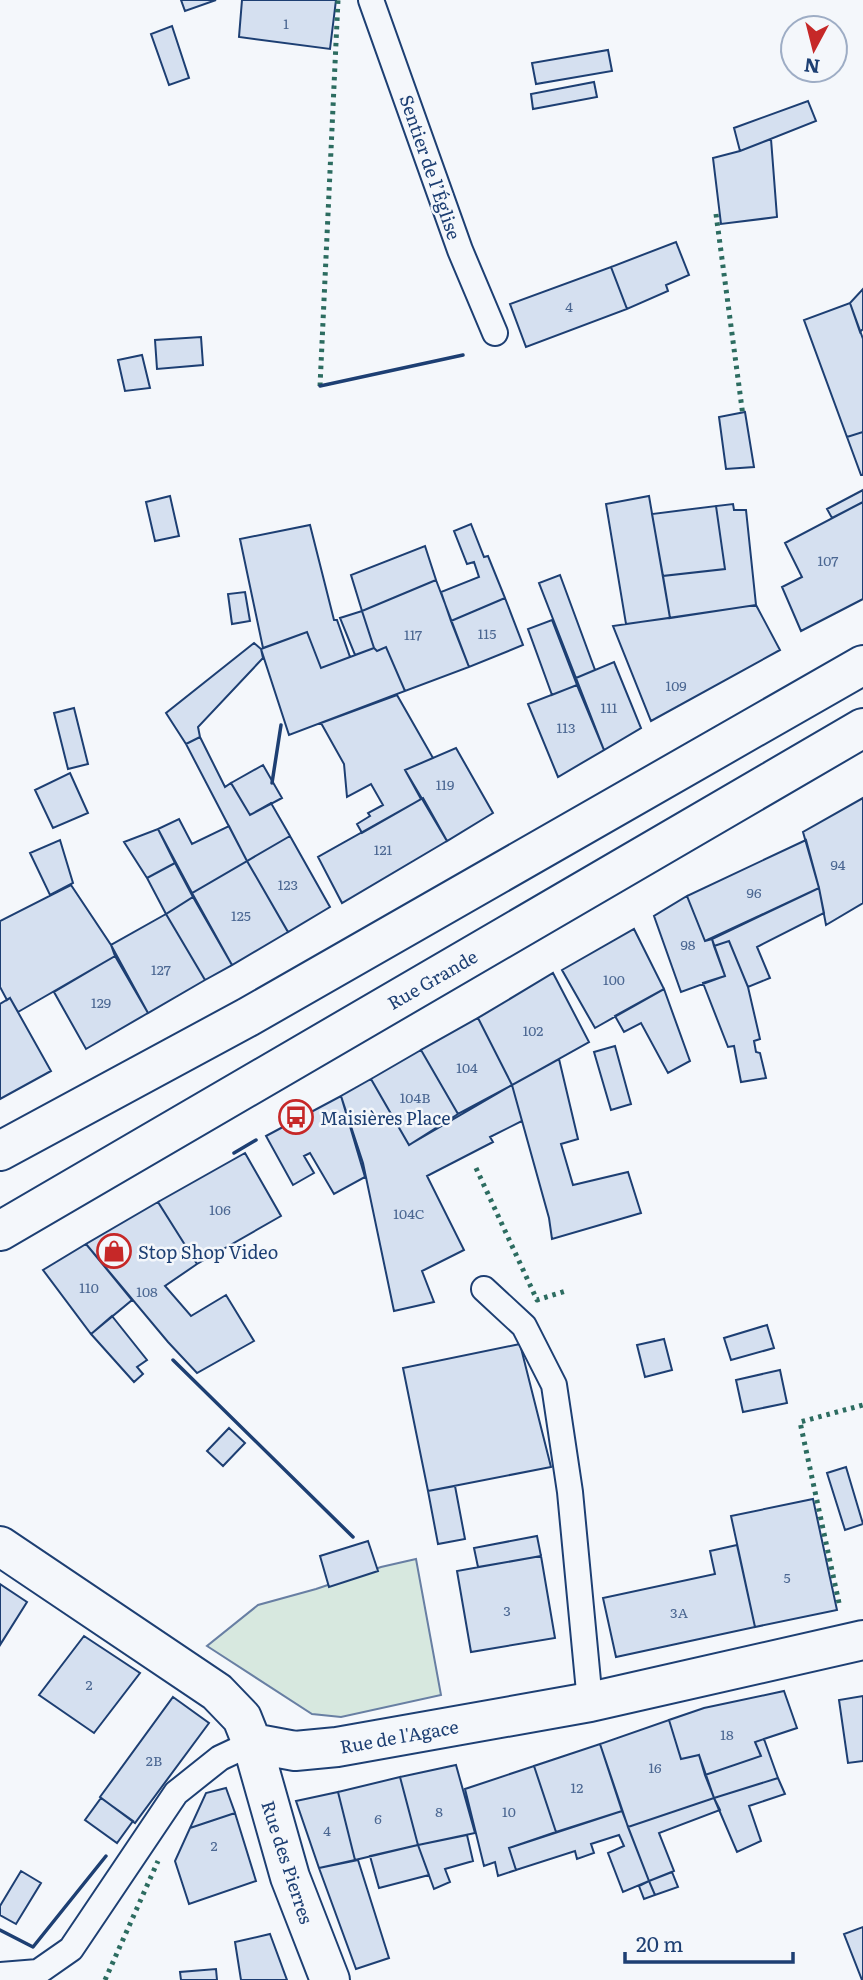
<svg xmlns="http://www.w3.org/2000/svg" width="863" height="1980" font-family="Literata,serif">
	<rect width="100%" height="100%" fill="#f4f7fb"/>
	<path fill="#d7e8df" stroke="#687fa3" stroke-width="2" d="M416,1559L441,1695L341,1717L312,1714L207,1646L258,1605L316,1589L381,1567Z"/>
	<path fill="#d5e0f0" stroke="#1d3f73" stroke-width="2" d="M181,0H216L185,11Z
		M242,0H336L330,49L239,37Z
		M172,26L189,78L169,85L151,34Z
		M608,50L612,71L536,84L532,63Z
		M594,82L597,97L533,109L531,94Z
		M808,101L816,121L740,151L734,128Z
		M771,139L777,217L721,224L713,158L740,151Z
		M676,242L689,275L666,285L668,291L627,309L611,267Z
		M611,267L627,309L526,347L510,304Z
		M863,289V329L860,332L850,303Z
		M850,303L863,339V432L847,437L804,320Z
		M201,337L203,365L157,369L155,340Z
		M142,355L150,388L125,391L118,360Z
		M745,412L754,467L726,469L719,417Z
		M863,432V475H861L847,437Z
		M863,490V502L832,518L827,509Z
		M170,496L179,536L155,541L146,502Z
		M649,496L670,618L626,624L606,504Z
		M863,502V599L801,631L782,587L802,577L785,543Z
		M733,504L734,510H746L756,605L670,618L663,576L725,569L716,506Z
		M716,506L725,569L663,576L652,514Z
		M471,524L484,557L488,556L505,598L451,621L441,592L479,577L474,562L467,564L454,531Z
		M310,525L334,620H337L350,657L321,668L307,632L263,648L240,539Z
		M425,546L436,580L362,611L351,575Z
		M560,575L595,670L576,678L539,583Z
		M436,580L469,667L405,691L386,647L377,651L374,648L362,611Z
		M245,592L250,621L232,624L228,594Z
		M505,598L523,645L469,667L451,621Z
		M756,605L780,650L651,721L613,626Z
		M362,611L374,648L355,655L340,618Z
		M552,620L577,685L552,695L528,629Z
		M307,632L321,668L374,648L377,651L386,647L405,691L289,735L261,649Z
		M254,643L261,649L263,658L198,727L200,737L186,744L166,713Z
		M614,662L641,728L604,750L576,678Z
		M577,685L604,750L558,777L528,704Z
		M397,695L433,758L405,770L421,799L362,833L357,824L370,816L368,813L383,805L371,784L347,797L344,764L321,723Z
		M74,708L88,764L68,769L54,713Z
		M200,737L225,787L231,783L250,815L271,803L290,836L247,861L186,744Z
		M456,748L493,813L447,841L405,770Z
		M263,765L282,798L250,815L231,783Z
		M70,773L88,813L53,828L35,790Z
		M423,798L447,841L342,903L318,857Z
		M863,798V903L826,925L819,888L803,832Z
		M179,819L192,844L229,826L247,861L192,893L158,829Z
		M158,829L175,863L147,878L124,842Z
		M290,836L330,907L288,932L247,861Z
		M60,840L73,883L50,895L30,853Z
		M806,840L819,888L705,941L687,896Z
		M247,861L288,932L232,965L192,893Z
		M175,863L193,897L166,914L147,878Z
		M71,885L111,945L115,956L18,1012L10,998L7,1000L0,987V921Z
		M819,888L824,913L757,947L770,978L748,987L729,941L714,946L712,939Z
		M687,896L705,941L712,939L725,976L681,992L654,916Z
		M193,897L232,965L205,980L166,914Z
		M166,914L205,980L148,1013L111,945Z
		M634,929L664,989L595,1028L562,970Z
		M729,941L748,987L760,1039L754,1041L756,1052L760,1053L766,1078L741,1082L734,1046L728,1047L703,983L725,976L714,946Z
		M115,956L148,1013L86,1049L54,992Z
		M553,973L589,1042L512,1085L478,1018Z
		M664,989L690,1061L668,1073L641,1023L624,1032L615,1016Z
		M10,998L51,1071L0,1099V1004Z
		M478,1018L512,1085L458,1114L421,1050Z
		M615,1046L631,1104L611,1110L594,1052Z
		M421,1050L458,1114L409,1145L371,1079Z
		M559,1059L578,1139L561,1144L573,1185L628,1172L641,1213L552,1239L549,1218L512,1085Z
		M371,1079L409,1145L512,1085L522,1121L490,1137L493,1142L427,1176L464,1250L422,1271L434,1302L394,1311L363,1163L341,1096Z
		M341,1096L365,1177L334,1194L310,1153L304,1156L314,1173L293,1185L266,1136Z
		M245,1153L281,1216L197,1264L158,1202Z
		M158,1202L197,1264L165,1286L191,1316L226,1295L254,1341L197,1373L168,1342L86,1244Z
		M86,1244L132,1300L91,1334L43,1270Z
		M112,1316L147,1360L137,1367L143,1374L134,1382L91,1334Z
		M767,1325L774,1348L731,1360L724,1338Z
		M664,1339L672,1370L645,1377L637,1345Z
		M520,1344L551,1467L428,1491L403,1368Z
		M780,1370L787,1403L743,1412L736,1380Z
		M229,1428L245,1443L223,1466L207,1451Z
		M846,1467L863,1524L845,1530L827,1473Z
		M455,1486L465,1539L438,1544L428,1491Z
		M813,1499L837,1610L755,1627L731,1516Z
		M537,1536L541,1556L478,1567L474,1548Z
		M368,1541L378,1571L329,1587L320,1556Z
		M737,1545L755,1627L616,1657L603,1598L715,1574L710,1551Z
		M541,1556L555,1638L471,1652L457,1571Z
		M0,1584L27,1602L0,1645Z
		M84,1636L140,1673L94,1733L39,1695Z
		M784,1691L797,1728L755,1742L761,1756L705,1775L699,1755L681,1759L669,1720L704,1708Z
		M863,1696V1761L848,1763L839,1700Z
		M173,1697L209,1723L135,1823L100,1797Z
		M669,1720L681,1759L699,1755L714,1798L628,1827L600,1744Z
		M764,1739L778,1778L714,1798L705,1775L761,1756L755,1742Z
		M600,1744L622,1811L556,1832L534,1766Z
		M456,1765L475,1833L418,1845L400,1777Z
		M534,1766L556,1832L509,1848L516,1870L498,1876L495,1862L484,1866L465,1789Z
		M400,1777L418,1845L355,1860L338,1792Z
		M778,1778L785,1794L749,1806L761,1841L737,1852L714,1798Z
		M226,1788L235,1813L190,1828L206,1793Z
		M338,1792L355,1860L319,1868L296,1801Z
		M101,1798L133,1821L117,1843L85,1820Z
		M714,1798L720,1810L659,1833L674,1871L649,1881L628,1827Z
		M622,1811L649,1881L623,1892L608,1853L624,1846L619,1835L591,1844L594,1853L577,1859L575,1851L516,1870L509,1848Z
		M235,1813L256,1881L189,1904L175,1861L190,1828Z
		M467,1835L473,1861L445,1869L450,1882L434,1889L418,1845Z
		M418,1845L429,1875L379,1888L370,1856Z
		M358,1860L389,1958L356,1969L319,1868Z
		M21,1871L41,1883L16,1924L0,1915V1906Z
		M672,1872L678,1887L655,1895L649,1881Z
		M649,1881L655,1895L644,1899L639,1886Z
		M863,1927V1980H862L844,1934Z
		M270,1934L287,1980H241L235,1942Z
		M216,1969L217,1980H181L180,1972Z"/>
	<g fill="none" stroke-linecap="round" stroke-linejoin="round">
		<g stroke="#1d3f73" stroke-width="28">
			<path id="service" d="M371,0L460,250L495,333
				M484,1289L524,1326L554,1385L570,1492L590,1702
				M0,1975L38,1972L71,1949L176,1793L220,1758L252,1743"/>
		</g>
		<g stroke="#1d3f73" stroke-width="42">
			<path id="minor" d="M0,1546L217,1692L242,1718L252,1743L290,1877L330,1980
				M252,1743L295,1751L337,1747L590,1702L863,1640"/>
		</g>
		<g stroke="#1d3f73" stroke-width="42">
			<path id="primary" d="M0,1151L248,1017L863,665
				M0,1231L863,728"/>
		</g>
		<use href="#service" stroke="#f4f7fb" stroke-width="24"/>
		<use href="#minor" stroke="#f4f7fb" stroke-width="38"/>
		<use href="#primary" stroke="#f4f7fb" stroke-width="38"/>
		<path stroke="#2c6c60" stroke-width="5" stroke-dasharray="3.5 5" stroke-linecap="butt" d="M716,214L743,416
			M320,386L338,0
			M476,1168L537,1300L566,1291
			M839,1603L800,1422L863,1405
			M105,1980L158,1861"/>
		<path stroke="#1d3f73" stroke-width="3.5" d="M320,386L463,355
			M272,783L281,725
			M234,1153L256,1140
			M173,1360L353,1537
			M0,1930L33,1947L106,1856"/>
	</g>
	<defs>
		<g id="bus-ring" transform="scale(1.75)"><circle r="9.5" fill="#f4f7fb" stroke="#c62828" stroke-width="1.5"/><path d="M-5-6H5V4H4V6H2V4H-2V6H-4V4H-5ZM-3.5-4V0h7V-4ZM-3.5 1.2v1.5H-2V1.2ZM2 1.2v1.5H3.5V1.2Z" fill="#c62828"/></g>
		<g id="shop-ring" transform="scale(1.75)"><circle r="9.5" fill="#f4f7fb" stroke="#c62828" stroke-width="1.5"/><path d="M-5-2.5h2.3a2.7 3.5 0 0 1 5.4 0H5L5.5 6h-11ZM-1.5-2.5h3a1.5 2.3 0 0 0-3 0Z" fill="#c62828"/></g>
	</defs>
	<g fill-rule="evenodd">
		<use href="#bus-ring" x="296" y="1117"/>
		<use href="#shop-ring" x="114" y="1251"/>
	</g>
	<g text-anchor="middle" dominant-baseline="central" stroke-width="5" stroke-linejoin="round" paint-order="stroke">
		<g font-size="14" fill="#4b6792">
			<text x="286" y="23">1</text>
			<text x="569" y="306">4</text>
			<text x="828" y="560">107</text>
			<text x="487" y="633">115</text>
			<text x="413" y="634">117</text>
			<text x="676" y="685">109</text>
			<text x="609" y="707">111</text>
			<text x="566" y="727">113</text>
			<text x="445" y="784">119</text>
			<text x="383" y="849">121</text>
			<text x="838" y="864">94</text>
			<text x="288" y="884">123</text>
			<text x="754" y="892">96</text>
			<text x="241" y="915">125</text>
			<text x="688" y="944">98</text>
			<text x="161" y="969">127</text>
			<text x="614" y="979">100</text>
			<text x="101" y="1002">129</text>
			<text x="533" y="1030">102</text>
			<text x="467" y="1067">104</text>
			<text x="415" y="1097">104B</text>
			<text x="220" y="1209">106</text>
			<text x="409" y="1213">104C</text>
			<text x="89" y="1287">110</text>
			<text x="147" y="1291">108</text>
			<text x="787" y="1577">5</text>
			<text x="507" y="1610">3</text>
			<text x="679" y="1612">3A</text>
			<text x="89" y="1684">2</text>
			<text x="727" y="1734">18</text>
			<text x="154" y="1760">2B</text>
			<text x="655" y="1767">16</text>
			<text x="577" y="1787">12</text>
			<text x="439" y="1811">8</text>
			<text x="509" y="1811">10</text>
			<text x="378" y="1818">6</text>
			<text x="327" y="1830">4</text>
			<text x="214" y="1845">2</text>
		</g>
		<g font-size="18" fill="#1d3f73" stroke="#f4f7fb">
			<text transform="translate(431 167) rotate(71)">Sentier de l’Église</text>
			<text transform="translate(432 979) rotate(-30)">Rue Grande</text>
			<text transform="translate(399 1736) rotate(-10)">Rue de l'Agace</text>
			<text transform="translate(288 1862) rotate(72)">Rue des Pierres</text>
		</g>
		<g font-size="18" fill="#1d3f73" stroke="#f4f7fb" text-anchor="start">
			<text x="320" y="1117">Maisières Place</text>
			<text x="138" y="1251">Stop Shop Video</text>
		</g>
	</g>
	<g transform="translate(814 49) rotate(187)"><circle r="33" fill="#f4f7fb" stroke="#9eadc5" stroke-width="2"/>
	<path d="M0-5L12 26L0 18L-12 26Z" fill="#c62828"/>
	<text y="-10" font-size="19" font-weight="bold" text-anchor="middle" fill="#1d3f73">N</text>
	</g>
	<path d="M625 1952v10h168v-10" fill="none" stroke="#1d3f73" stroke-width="3.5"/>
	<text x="636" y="1952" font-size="21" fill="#1d3f73" stroke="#f4f7fb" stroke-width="5" paint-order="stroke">20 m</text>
</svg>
